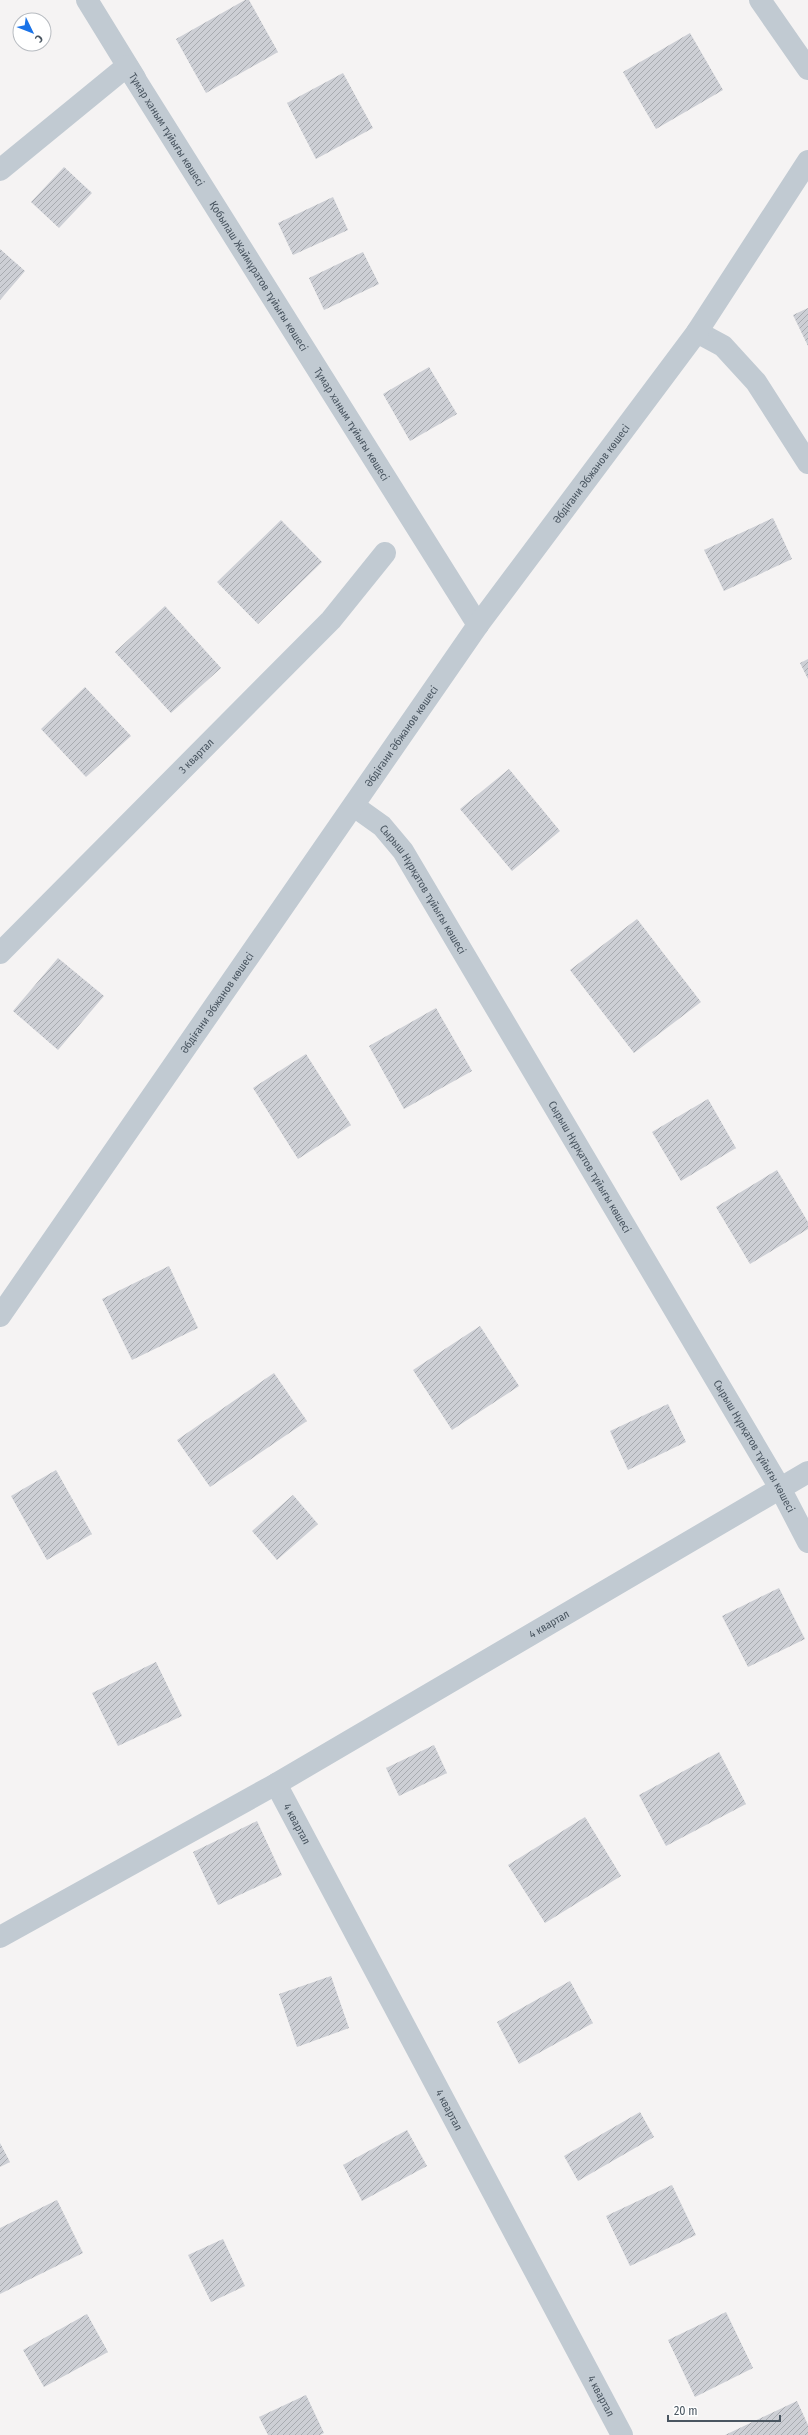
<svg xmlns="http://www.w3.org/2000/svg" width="808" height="2435" font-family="'Fira Sans Condensed',sans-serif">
	<defs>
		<pattern id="building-hatch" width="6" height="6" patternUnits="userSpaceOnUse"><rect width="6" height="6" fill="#cdcfd5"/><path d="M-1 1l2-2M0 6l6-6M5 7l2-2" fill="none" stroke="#a8abb0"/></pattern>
	</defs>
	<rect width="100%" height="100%" fill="#f5f3f3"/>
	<path fill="url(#building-hatch)" d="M245,0H249L278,52L206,93L176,39Z
		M690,33L723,90L656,129L623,72Z
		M343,73L373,128L316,159L287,103Z
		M64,167L92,193L59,228L31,202Z
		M333,197L348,230L293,255L278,223Z
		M0,249L25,271L0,300Z
		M363,252L379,284L324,310L309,278Z
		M808,308V346L793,315Z
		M429,367L457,414L410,441L383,394Z
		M773,518L792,559L724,591L704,550Z
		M281,520L322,562L258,624L217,582Z
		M165,606L221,668L171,713L115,652Z
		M808,659V679L800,663Z
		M85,687L131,736L86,777L41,729Z
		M509,769L560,831L512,871L460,809Z
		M637,919L701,1002L634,1053L570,970Z
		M58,958L104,996L58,1050L13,1011Z
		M436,1008L472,1071L404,1109L369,1046Z
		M306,1054L351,1125L298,1159L253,1088Z
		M708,1099L736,1148L681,1181L652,1132Z
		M777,1170L808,1222V1229L750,1264L716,1207Z
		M169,1266L198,1328L132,1360L102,1299Z
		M480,1326L519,1386L452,1430L413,1370Z
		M274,1373L307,1421L210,1487L177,1440Z
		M668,1404L686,1442L628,1470L610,1431Z
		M56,1470L92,1534L47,1560L11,1496Z
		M293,1495L318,1524L277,1560L252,1531Z
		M779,1588L805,1639L748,1667L722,1616Z
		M156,1662L182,1716L118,1746L92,1693Z
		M434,1745L447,1773L399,1796L386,1768Z
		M719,1752L746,1804L666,1846L639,1795Z
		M585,1817L621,1876L545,1923L508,1865Z
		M257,1821L282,1875L218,1905L193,1852Z
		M331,1976L349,2028L297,2047L279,1994Z
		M570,1981L593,2023L519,2064L497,2022Z
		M640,2112L654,2137L578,2181L564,2156Z
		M407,2130L427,2166L362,2201L343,2165Z
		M0,2143L10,2162L0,2167Z
		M672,2185L696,2235L630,2266L606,2216Z
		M57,2200L83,2253L0,2294V2228Z
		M223,2239L245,2286L211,2302L188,2255Z
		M726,2312L753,2368L695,2397L668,2340Z
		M87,2314L108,2352L44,2387L23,2350Z
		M306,2395L324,2433L320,2435H268L259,2417Z
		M797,2401L808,2425V2435H725Z"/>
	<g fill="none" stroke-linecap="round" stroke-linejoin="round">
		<g stroke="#c1cad2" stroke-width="22">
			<path d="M87,0L135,78"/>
			<path d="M760,0L808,69"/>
			<path id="s1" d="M0,170L127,66L478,625"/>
			<path d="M697,332L723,346L756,382L808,463"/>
			<path id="s2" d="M354,806L382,826L403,851L780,1488L808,1542"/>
			<path id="s3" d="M0,953L331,620L385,553"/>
			<path id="s4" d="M0,1316L478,625L697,332L808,161"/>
			<path id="s5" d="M276,1784L622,2435"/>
			<path id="s6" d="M0,1937L276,1784L808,1472"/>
		</g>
	</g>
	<g text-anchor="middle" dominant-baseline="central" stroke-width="4" stroke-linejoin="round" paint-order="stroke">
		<g font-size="11" fill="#4a5661" stroke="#fff">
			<text stroke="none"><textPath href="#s1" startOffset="239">Тұмар ханым тұйығы көшесі</textPath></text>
			<text stroke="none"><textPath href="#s1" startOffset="412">Қобылаш Жаймұратов тұйығы көшесі</textPath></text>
			<text stroke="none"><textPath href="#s1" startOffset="587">Тұмар ханым тұйығы көшесі</textPath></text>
			<text stroke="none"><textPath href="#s4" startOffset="1029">Әбдіғани Әбжанов көшесі</textPath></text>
			<text stroke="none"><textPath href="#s4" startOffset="705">Әбдіғани Әбжанов көшесі</textPath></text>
			<text stroke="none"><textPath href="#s3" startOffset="278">3 квартал</textPath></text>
			<text stroke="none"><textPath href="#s2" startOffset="110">Сырыш Нұрқатов тұйығы көшесі</textPath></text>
			<text stroke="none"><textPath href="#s4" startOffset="381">Әбдіғани Әбжанов көшесі</textPath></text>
			<text stroke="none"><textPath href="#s2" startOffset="434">Сырыш Нұрқатов тұйығы көшесі</textPath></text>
			<text stroke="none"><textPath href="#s2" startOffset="758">Сырыш Нұрқатов тұйығы көшесі</textPath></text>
			<text stroke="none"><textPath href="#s6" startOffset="632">4 квартал</textPath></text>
			<text stroke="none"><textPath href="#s5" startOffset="45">4 квартал</textPath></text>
			<text stroke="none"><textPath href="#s5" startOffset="369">4 квартал</textPath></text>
			<text stroke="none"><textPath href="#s5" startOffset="693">4 квартал</textPath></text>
		</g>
	</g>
	<g transform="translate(32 32) rotate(133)"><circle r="19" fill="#ffffff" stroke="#b7bbc0"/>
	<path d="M0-3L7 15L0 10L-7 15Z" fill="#1a73e8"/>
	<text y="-6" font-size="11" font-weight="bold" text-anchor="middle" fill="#4a5661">С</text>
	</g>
	<path d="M668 2415v6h112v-6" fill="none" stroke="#4a5661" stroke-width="2"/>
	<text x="674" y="2415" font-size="12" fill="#4a5661" stroke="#ffffff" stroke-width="3" paint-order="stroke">20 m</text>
</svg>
